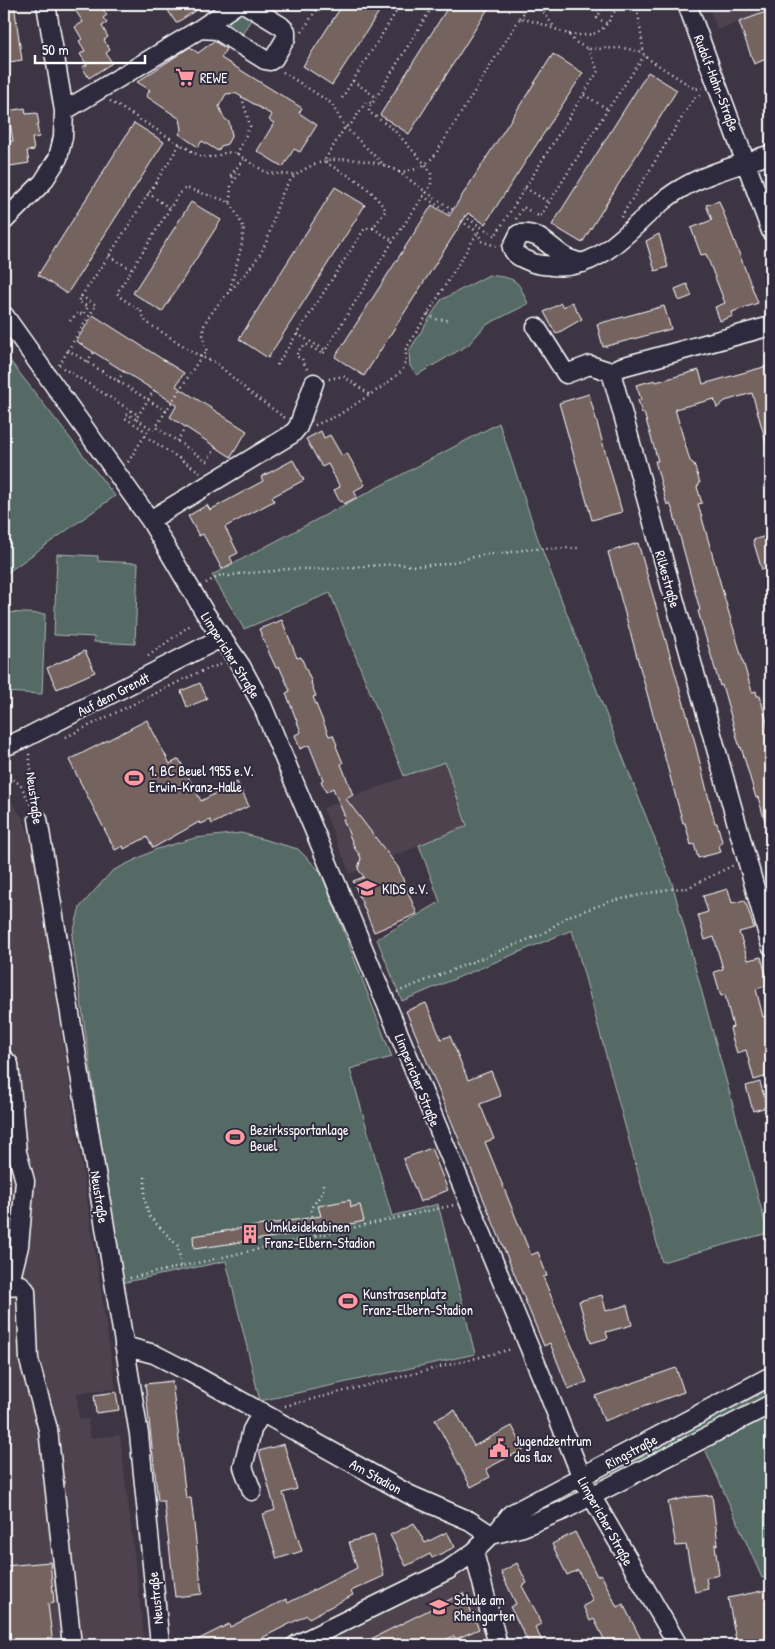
<svg xmlns="http://www.w3.org/2000/svg" width="775" height="1649" font-family="'Patrick Hand',sans-serif">
	<rect width="100%" height="100%" fill="#3d3544"/>
	<filter id="ink" filterUnits="userSpaceOnUse"><feTurbulence type="fractalNoise" baseFrequency=".02" numOctaves="2"/><feDisplacementMap in="SourceGraphic" scale="10" xChannelSelector="R" yChannelSelector="G"/><feConvolveMatrix kernelMatrix="1 2 1 2 8 2 1 2 1" color-interpolation-filters="sRGB"/></filter>
	<g filter="url(#ink)">
		<path fill="#4e434d" d="M707,4H771V10L718,30Z
			M445,762L467,826L350,874L323,808Z
			M4,794L8,797L23,818L33,847L116,1389L77,1393L79,1419H88L90,1438L120,1435L145,1645H4Z
			M467,1572L472,1574L490,1645H334L331,1640Z"/>
		<path fill="#556a65" stroke="#aab4b2" d="M239,12H244L253,16L241,36C234,31 229,29 229,20Z
			M489,275C517,279 517,278 528,304L486,325L468,345L417,375L410,366L409,351L441,300Z
			M4,353L115,496L4,575V536L9,533L4,526Z
			M499,423L539,542L672,883L768,1233L662,1262L572,930L402,1001L377,939L440,902L419,845L467,826L445,762L404,776L330,593L244,629L212,575Z
			M57,554L98,556V561L138,563L135,644L94,642V637L54,635Z
			M4,612L45,614L42,694L4,692Z
			M241,833L298,849L321,872L392,1057L350,1069L392,1216L438,1204L475,1354L260,1401L226,1261L121,1283L72,937L80,907L112,871L157,849L195,838Z
			M771,1382V1397L615,1477L611,1470Z
			M771,1405V1576L762,1578L701,1440Z"/>
		<path fill="#746361" stroke="#fff" d="M4,4H14L22,60L4,63Z
			M71,4H99L107,15L103,18L107,23L102,26L108,37L104,40L110,50L106,53L112,63L89,78L82,67L87,65L80,54L85,51L79,41L82,39L75,27L83,22Z
			M164,4H206L176,23Z
			M343,4H384L332,85L303,66Z
			M450,4H491L409,134L380,115Z
			M771,10V57L754,64L739,22Z
			M214,41L226,49L221,58L302,108L299,113L317,125L300,152L294,149L283,167L257,151L274,123L269,120L272,115L242,97L235,93L226,94L219,106L224,118L229,122L232,135L227,144L221,146L218,151L202,141L198,147L179,134L182,129L180,119L146,96L150,90L137,82L190,47L198,53Z
			M553,54L583,73L485,224L468,213L364,376L335,357L432,205L449,216Z
			M648,72L677,90L582,243L552,225Z
			M25,108L26,114L37,113L39,125H37L39,137L32,138L34,150L27,151L29,163L4,167V155L8,154L7,142L13,141L8,111Z
			M134,123L164,142L67,294L38,275Z
			M335,187L365,205L268,358L239,339Z
			M719,201L758,303L732,312L733,316L720,321L715,307L725,303L706,254L701,255L691,228L712,220L706,205Z
			M191,202L221,220L162,312L133,293Z
			M659,234L668,267L655,271L646,241Z
			M687,284L692,296L679,301L675,289Z
			M572,302L582,319L556,334L544,312L561,303L563,307Z
			M664,306L671,329L603,347L597,324Z
			M93,315L184,373L176,386L247,431L231,457L170,417L177,405L76,341Z
			M771,365V448L768,449L752,393L725,401L717,408L714,399L675,409L690,461L694,464L700,483L697,487L702,503L698,504L726,603L752,692L756,691L757,696H760L771,738V832H768L758,797L756,798L741,747L740,748L722,685L720,686L698,611L700,610L673,511L670,504L667,505L655,461H658L644,413H642L638,400L641,399L636,385L655,380L656,382L699,370L703,384Z
			M589,394L622,512L592,520L559,403Z
			M321,431L324,438L330,435L342,456L347,453L365,485L354,491L357,497L344,504L342,501L340,502L334,490L340,487L328,464L322,467L306,439Z
			M293,460L304,480L272,497L274,501L225,527L238,553L230,557L233,563L222,569L203,534L199,536L188,516L207,505L210,510L263,481L261,477Z
			M766,536L771,555V567L762,570L753,540Z
			M638,543L694,739L715,823H717L722,841L719,845L721,852L698,858L694,844L691,845L685,823H683L608,552Z
			M282,620L297,658L301,657L312,683H311L316,696L313,697L329,736L333,735L337,745L336,746L343,763L341,764L353,795L346,799L398,867L417,914L374,932L353,881L364,877L358,869L361,858L359,854L355,849L343,819L345,817L333,788L326,792L321,781L323,780L309,745L300,749L295,735L301,732L286,693L290,691L279,666L276,668L270,655L259,629Z
			M85,651L95,672L57,689L47,668Z
			M200,683L207,699L187,707L181,691Z
			M147,720L170,764L179,759L201,801L237,782L249,806L212,824L210,820L201,824L199,822L153,848L147,837L124,849L123,846L115,850L69,760Z
			M728,889L732,903L745,900L754,928L739,932L748,960L761,957L769,985L756,989L763,1017L771,1015V1075L754,1080L746,1050L737,1053L732,1037L730,1028L733,1027L725,995L721,996L714,972L723,969L714,937L705,940L698,915L708,912L703,896Z
			M426,1003L441,1039L450,1036L468,1080L491,1071L501,1096L480,1104L494,1139L485,1142L531,1255L538,1252L547,1276L543,1277L587,1382L568,1389L550,1343L544,1346L406,1011Z
			M760,1082L767,1107L753,1111L746,1086Z
			M431,1148L448,1190L420,1202L403,1159Z
			M350,1200L351,1207L360,1205L364,1221L328,1229L194,1249L193,1236L321,1216L318,1206Z
			M602,1295L606,1311L627,1305L632,1325L606,1332L608,1338L591,1343L579,1301Z
			M676,1368L684,1392L604,1421L595,1396Z
			M172,1381L186,1498H191L202,1594L175,1597L164,1501H158L145,1384Z
			M116,1392L119,1410L96,1413L94,1395Z
			M455,1410L474,1446L512,1426L524,1449L486,1469L490,1477L471,1487L435,1420Z
			M284,1444L297,1489L283,1493L302,1551L277,1559L263,1514L275,1510L259,1451Z
			M712,1495L718,1544L715,1545L719,1575L706,1578L708,1589L695,1592L686,1545L676,1546L668,1502L689,1497Z
			M414,1523L425,1543L447,1532L455,1547L432,1558L430,1554L406,1566L390,1535Z
			M575,1532L597,1576L601,1574L617,1607L623,1604L644,1645H607L594,1619L590,1621L583,1606L593,1601L578,1570L567,1575L552,1544Z
			M374,1535L384,1576L351,1591L353,1595L309,1618L307,1615L248,1645H187L229,1624L230,1627L286,1599L288,1603L357,1568L349,1542Z
			M50,1562L54,1603L48,1604L53,1645H4V1566Z
			M517,1563L527,1583L522,1586L539,1617L538,1618L541,1624L535,1627L544,1645H530L510,1607L516,1604L501,1572Z
			M771,1589V1645H737L728,1598Z
			M463,1593L479,1629L456,1639L454,1636L434,1645H359Z"/>
		<g fill="none" stroke-linecap="round" stroke-linejoin="round">
			<g stroke="#fff" stroke-width="21">
				<path id="minor" d="M687,4L771,231
					M200,29L217,30L265,60L270,61L274,58L286,38V31L281,26L245,4
					M64,111L200,29L237,4
					M4,221L43,182L58,158L63,137L64,111L46,4
					M583,263C578,262 572,260 567,258C550,248 540,231 519,234L512,248C515,257 525,259 533,263C539,265 545,265 552,266C609,272 637,213 682,188C707,173 743,164 771,154
					M4,315L150,520L205,613L241,666L262,705L545,1385L582,1478L592,1497L678,1645
					M771,326L621,367L611,372L771,946
					M536,327L566,374L590,365L611,372
					M150,520L292,434L298,427L314,383
					M4,747L25,738L221,638
					M38,819L139,1434L160,1645
					M4,1059L9,1064L17,1152L25,1181L19,1246L9,1286
					M4,1286L21,1285L26,1291L29,1360L48,1429L72,1645
					M124,1346L154,1354L189,1372L410,1495L470,1521L491,1535
					M252,1491L243,1467L252,1430L262,1412
					M496,1533L511,1514L771,1376
					M474,1552L498,1645
					M296,1645L448,1570L474,1552L491,1535L523,1527L564,1510L771,1404"/>
			</g>
			<path stroke="#fff" stroke-width="2.5" stroke-dasharray="1 4" stroke-linecap="butt" d="M538,4L554,27
				M594,4L602,9L606,4
				M637,4L644,56L695,89L702,88
				M602,9L597,18L608,24
				M520,18L530,4
				M302,32L320,4
				M569,34C601,38 604,30 619,4
				M283,72L331,103L345,127L384,165L399,172L426,192L455,211
				M353,81L376,97
				M584,95L608,109
				M342,98L401,4
				M110,101L201,157H214L227,152L237,154L267,173L296,175
				M237,154L250,126L242,97
				M399,172C417,170 423,168 435,155L520,18L539,23L568,34L575,42L588,49L623,48L643,52
				M525,188L549,202
				M148,193L171,209
				M423,196L452,215
				M230,202L231,185L239,174L236,172L232,178L230,176L244,159
				M464,216L495,236L598,71L588,49
				M621,217L694,98L703,93
				M516,219L523,207L540,217L608,109L644,56
				M461,221L478,232L481,241L496,246
				M373,228L393,241
				M109,256L131,269
				M230,289L241,248L244,228L230,202L186,188L179,194L117,293L120,297L141,311L146,322L201,357L215,362L248,391L285,418
				M81,296L96,305L68,350L166,411L201,357L207,352C204,341 201,333 205,323C208,317 213,312 216,307C232,287 252,270 264,247C274,227 277,189 296,175C322,155 353,157 384,165
				M428,314L435,319L447,320
				M70,321L78,312L83,315L88,307L78,301L109,256L180,144
				M297,334L325,350
				M87,362L94,352
				M59,365L68,351
				M277,365L365,228H373L386,210C380,203 375,195 368,189C355,177 338,171 324,161L345,127L351,124L366,102L372,103
				M63,368L138,415
				M307,369L302,359L296,356L298,351L306,344L323,354L393,241L431,185V173L426,165L393,129L369,112V109L434,4
				M329,379L343,376L369,394
				M118,381L124,371
				M154,390L136,419L154,430
				M166,411L156,427L207,461L216,447
				M315,425L337,416L385,385L402,371L406,361V349L478,232
				M145,436L200,472
				M177,441L185,428
				M128,462L147,432L125,418L127,414L136,419
				M206,583L221,575L229,576L237,574L274,571L286,569H325L395,564L415,566L445,564L486,554L505,553L529,549L579,548
				M148,656L192,624
				M66,737L197,673L222,664
				M29,754L36,805
				M4,775L20,784L32,807
				M397,992L542,934L569,916L612,901L669,889L687,888L734,865
				M145,1177V1200L149,1216L178,1246L181,1266
				M315,1236L311,1208L323,1192V1183
				M130,1278L454,1205
				M285,1406L512,1349"/>
			<use href="#minor" stroke="#2f2a3d" stroke-width="18"/>
		</g>
	</g>
	<defs>
		<g id="supermarket-bare" transform="scale(1.5)"><path d="M-6-5.5h2.5l.6 2H6L4.5 2H-2.5L-4.4-4H-6ZM-1.5 3.2a1.3 1.3 0 1 0 .1 0ZM3 3.2a1.3 1.3 0 1 0 .1 0Z" fill="#ff9aa2" stroke="#2f2a3d" stroke-width="2.5" paint-order="stroke"/></g>
		<g id="stadium-bare" transform="scale(1.5)"><path d="M0-5a6.5 5 0 1 0 0 10a6.5 5 0 1 0 0-10ZM-3.5-1.8h7v3.6h-7Z" fill="#ff9aa2" stroke="#2f2a3d" stroke-width="2.5" paint-order="stroke"/></g>
		<g id="school-bare" transform="scale(1.5)"><path d="M0-5L7-2L0 1L-7-2ZM-4 1L0 2.5L4 1V4Q0 6-4 4Z" fill="#ff9aa2" stroke="#2f2a3d" stroke-width="2.5" paint-order="stroke"/></g>
		<g id="building-bare" transform="scale(1.5)"><path d="M-4-6H4V6H1V3H-1V6H-4ZM-2.5-4.3h1.7v1.8h-1.7ZM.8-4.3h1.7v1.8H.8ZM-2.5-1h1.7V.8h-1.7ZM.8-1h1.7V.8H.8Z" fill="#ff9aa2" stroke="#2f2a3d" stroke-width="2.5" paint-order="stroke"/></g>
		<g id="civic-bare" transform="scale(1.5)"><path d="M-.6-6.5H3V-4.5H.6V-3L4-1V1h2V6H-6V1h2V-1L-.6-3ZM-1.2 2.5V6h2.4V2.5Z" fill="#ff9aa2" stroke="#2f2a3d" stroke-width="2.5" paint-order="stroke"/></g>
	</defs>
	<g fill-rule="evenodd">
		<use href="#supermarket-bare" x="185" y="77"/>
		<use href="#stadium-bare" x="134" y="778"/>
		<use href="#school-bare" x="367" y="888"/>
		<use href="#stadium-bare" x="235" y="1137"/>
		<use href="#building-bare" x="250" y="1234"/>
		<use href="#stadium-bare" x="348" y="1301"/>
		<use href="#civic-bare" x="499" y="1448"/>
		<use href="#school-bare" x="439" y="1607"/>
	</g>
	<g text-anchor="middle" dominant-baseline="central" stroke-width="4" stroke-linejoin="round" paint-order="stroke">
		<g font-size="14" fill="#fff" stroke="#2f2a3d" text-anchor="start">
			<text x="200" y="77">REWE</text>
			<text x="149" y="770">1. BC Beuel 1955 e.V.<tspan x="149" dy="16">Erwin-Kranz-Halle</tspan></text>
			<text x="382" y="888">KIDS e.V.</text>
			<text x="250" y="1129">Bezirkssportanlage<tspan x="250" dy="16">Beuel</tspan></text>
			<text x="265" y="1226">Umkleidekabinen<tspan x="265" dy="16">Franz-Elbern-Stadion</tspan></text>
			<text x="363" y="1293">Kunstrasenplatz<tspan x="363" dy="16">Franz-Elbern-Stadion</tspan></text>
			<text x="514" y="1440">Jugendzentrum<tspan x="514" dy="16">das flax</tspan></text>
			<text x="454" y="1599">Schule am<tspan x="454" dy="16">Rheingarten</tspan></text>
		</g>
		<g font-size="14" fill="#fff" stroke="#2f2a3d">
			<text transform="translate(717 83) rotate(69)">Rudolf-Hahn-Straße</text>
			<text transform="translate(668 579) rotate(74)">Rilkestraße</text>
			<text transform="translate(231 655) rotate(58)">Limpericher Straße</text>
			<text transform="translate(113 694) rotate(-27)">Auf dem Grendt</text>
			<text transform="translate(35 798) rotate(82)">Neustraße</text>
			<text transform="translate(418 1080) rotate(68)">Limpericher Straße</text>
			<text transform="translate(100 1197) rotate(81)">Neustraße</text>
			<text transform="translate(631 1451) rotate(-28)">Ringstraße</text>
			<text transform="translate(376 1476) rotate(29)">Am Stadion</text>
			<text transform="translate(606 1521) rotate(61)">Limpericher Straße</text>
			<text transform="translate(155 1598) rotate(-96)">Neustraße</text>
		</g>
	</g>
	<rect width="775" height="1649" fill="none" stroke="#2f2a3d" stroke-width="20"/>
	<rect x="10" y="10" width="755" height="1629" fill="none" stroke="#fff" stroke-width="2" filter="url(#ink)"/>
	<path d="M35 55v8h110v-8" fill="none" stroke="#ffffff" stroke-width="2.5"/>
	<text x="42" y="55" font-size="15" fill="#ffffff" stroke="#2f2a3d" stroke-width="4" paint-order="stroke">50 m</text>
</svg>
